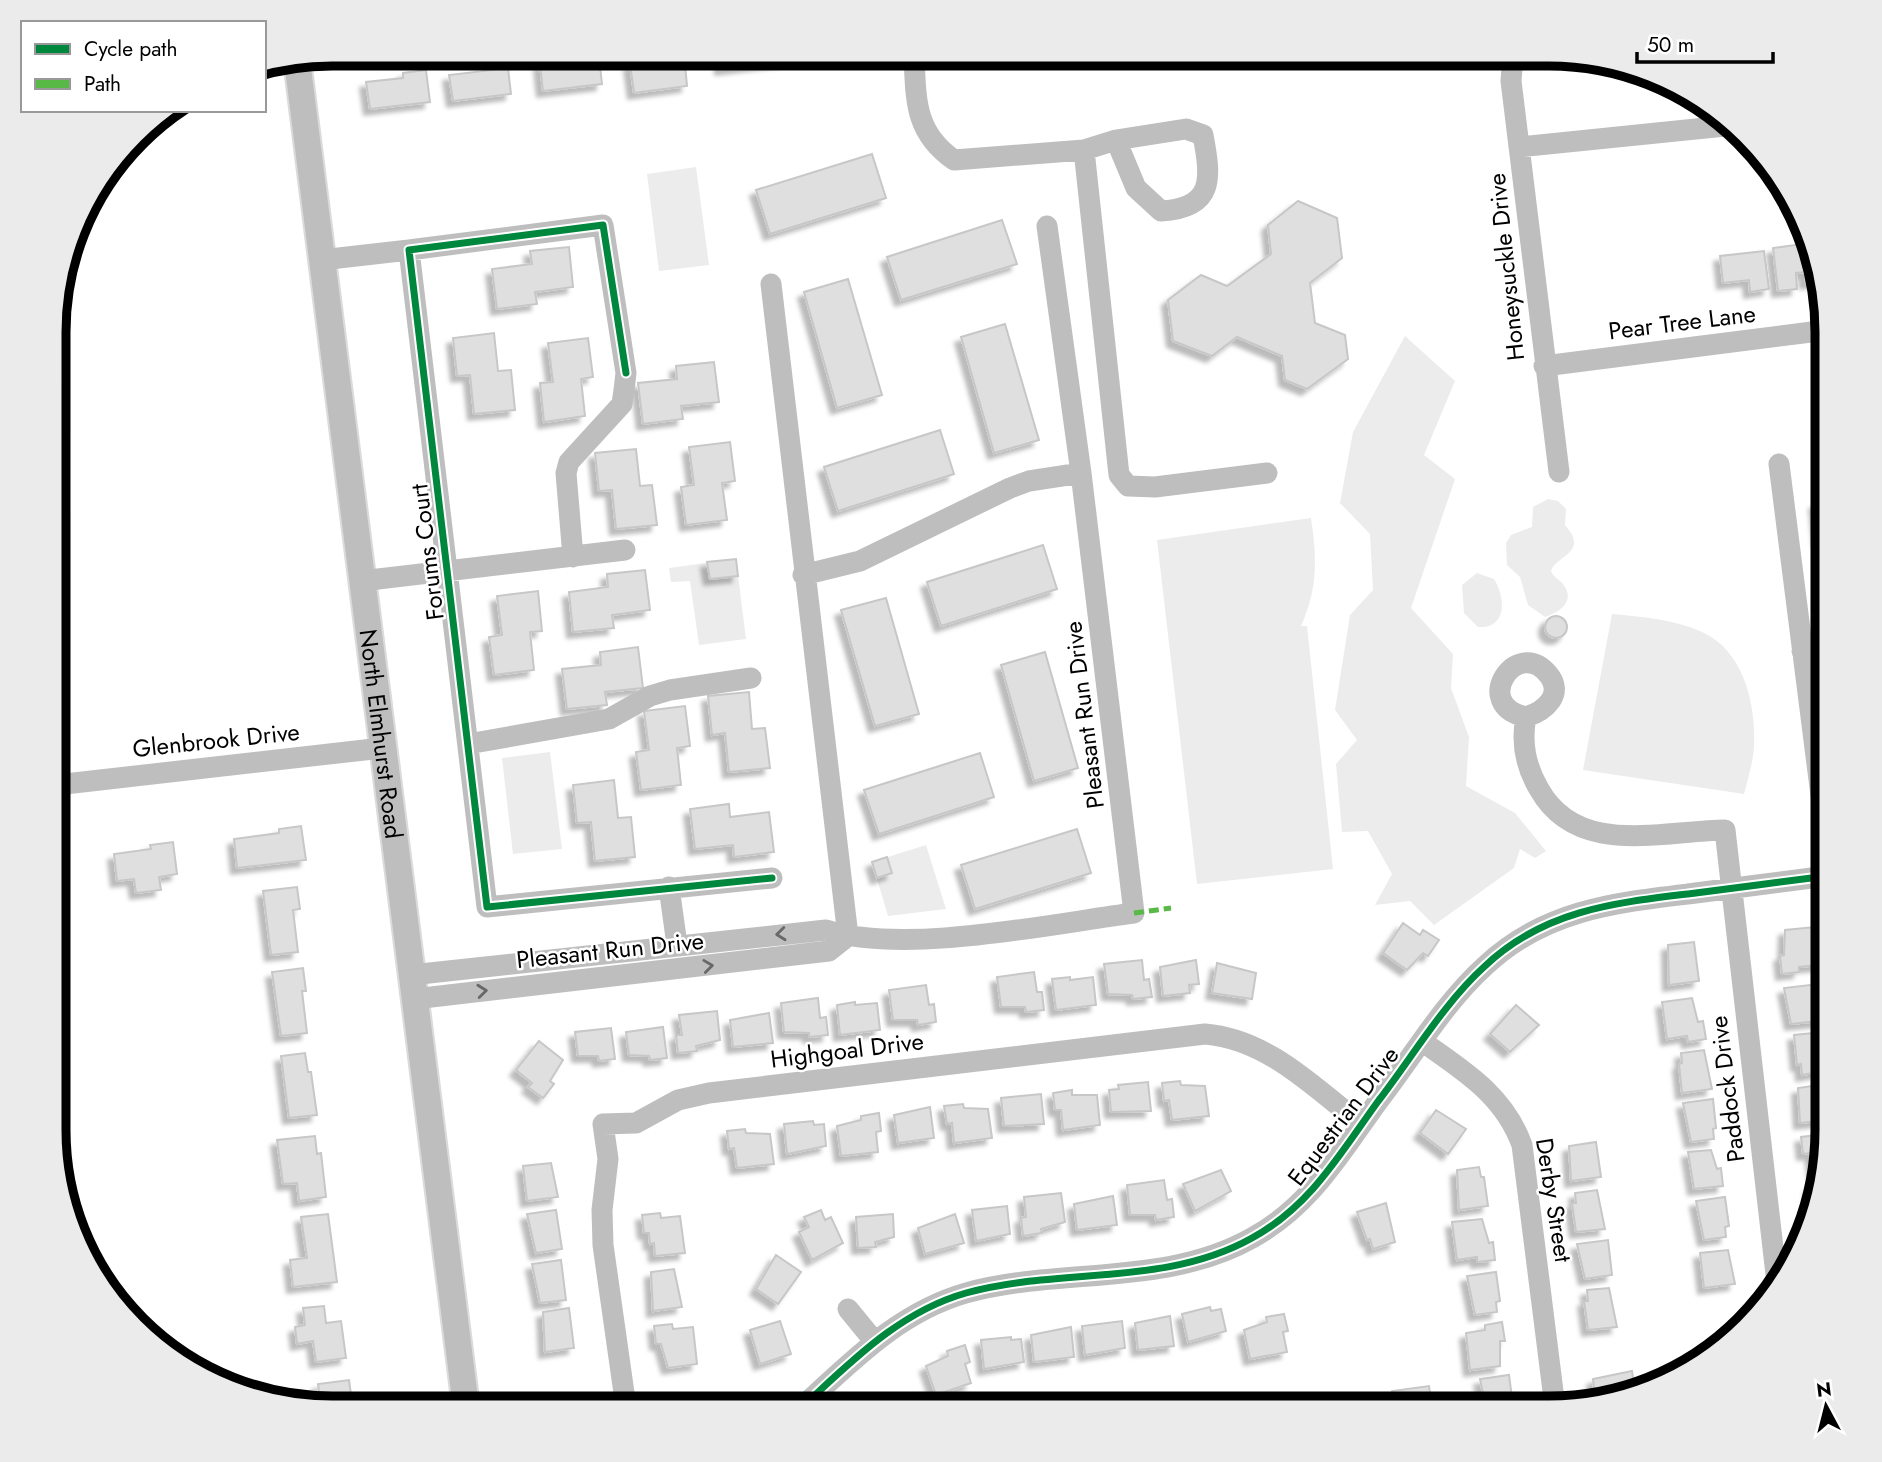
<svg xmlns="http://www.w3.org/2000/svg" width="1882" height="1462" font-family="Jost,sans-serif">
	<defs>
		<filter id="shadow"><feDropShadow dx="-6" dy="6" stdDeviation="2" flood-color="#0004"/></filter>
	</defs>
	<rect width="100%" height="100%" fill="#fff"/>
	<path fill="#ececec" d="M696,167L709,265L659,271L647,174Z
		M1405,336L1455,381L1424,455L1455,479L1411,608L1453,654L1451,688L1469,737L1466,786L1515,813L1546,851L1535,858L1520,849L1514,868L1434,925L1410,901L1375,905L1392,874L1368,831L1342,832L1336,764L1357,740L1335,710L1350,615L1373,590L1370,534L1340,503L1353,432Z
		M1548,499L1558,501L1566,509L1565,525C1590,553 1556,555 1551,571C1554,578 1558,578 1563,584C1576,601 1560,612 1545,617L1528,605L1520,577L1507,565L1506,543L1511,535L1532,527L1533,507Z
		M1311,518C1317,559 1318,588 1301,626H1307L1333,869L1197,884L1157,540Z
		M736,559L746,639L699,645L690,581L671,582L669,568Z
		M1477,573L1494,579C1506,598 1507,629 1478,627L1464,613L1462,585Z
		M1612,614C1642,617 1674,619 1702,632C1744,651 1756,704 1754,747C1753,762 1748,779 1744,794L1583,770Z
		M550,752L562,849L513,854L502,758Z
		M926,845L946,909L888,916L872,862Z"/>
	<path fill="#dfdfdf" stroke="#c7c7c7" stroke-width="2" filter="url(#shadow)" d="M655,54H684L687,86L634,93L630,64L656,61Z
		M720,54H784L785,61L721,69Z
		M807,54H847L807,59Z
		M599,57L602,84L543,91L540,64Z
		M508,68L511,94L453,101L449,75Z
		M426,70L430,102L370,109L366,82L403,78V73Z
		M872,154L886,198L770,234L756,190Z
		M1298,201L1337,218L1342,258L1310,283L1315,323L1345,335L1348,359L1307,389L1285,380L1282,356L1237,337L1212,356L1173,341L1168,300L1201,275L1227,286L1271,254L1268,225Z
		M1002,220L1017,264L901,300L887,257Z
		M1810,243L1818,281L1806,283L1805,272L1796,273L1797,289L1778,291L1773,248Z
		M569,247L573,287L535,292L537,304L497,309L492,269L532,264L530,251Z
		M1764,251L1769,289L1750,292L1749,280L1723,283L1720,256Z
		M848,279L882,395L837,408L804,292Z
		M1005,324L1039,440L994,453L961,337Z
		M494,333L498,371L511,370L515,410L474,414L470,375L457,376L453,338Z
		M588,338L593,377L581,379L585,416L544,422L540,383L553,382L548,343Z
		M714,362L719,402L681,406L683,419L643,424L638,383L677,379L676,366Z
		M940,430L954,474L838,511L824,467Z
		M730,442L735,481L722,483L727,520L686,525L681,487L694,485L689,447Z
		M636,449L640,486L652,485L657,525L616,529L612,490L599,491L595,453Z
		M1828,501V540L1819,541L1815,503Z
		M1043,545L1057,589L941,626L927,582Z
		M736,559L738,576L710,579L707,562Z
		M645,570L650,610L612,615L614,628L573,632L569,592L608,587L607,574Z
		M538,591L542,631L530,632L534,670L494,675L489,637L502,635L497,596Z
		M886,598L919,714L875,726L841,610Z
		M1545 627a11 11 0 1 1 22 0a11 11 0 1 1-22 0Z
		M638,647L643,688L605,692L607,705L567,709L562,669L601,665L600,652Z
		M1045,652L1078,768L1034,781L1001,665Z
		M749,692L752,729L765,728L770,768L729,772L725,733L712,735L708,696Z
		M685,706L690,746L677,748L681,785L641,790L636,752L649,750L644,711Z
		M980,753L994,797L879,834L864,790Z
		M614,780L618,818L631,817L635,857L595,861L591,822L577,823L573,785Z
		M729,804L730,817L769,812L774,852L734,857L733,845L695,849L690,809Z
		M301,826L306,860L237,868L234,839L279,833V829Z
		M1077,829L1091,873L975,909L961,865Z
		M173,842L177,874L159,877L161,890L136,893L134,879L117,881L114,854L151,849L150,845Z
		M887,857L892,873L877,878L872,862Z
		M297,887L300,909L293,910L298,952L271,955L263,891Z
		M1403,923L1420,935L1423,930L1439,940L1428,956L1423,953L1407,970L1383,953Z
		M1815,927L1819,965L1799,967V972L1782,974L1780,956L1784,955L1785,930Z
		M1694,942L1699,981L1669,985L1668,945Z
		M1142,960L1144,980L1149,979L1152,997L1133,999L1132,995L1108,994L1104,964Z
		M1196,960L1199,984L1189,985L1190,993L1163,996L1160,967Z
		M1217,963L1256,973L1252,999L1212,993Z
		M303,968L306,991H302L307,1033L281,1036L272,972Z
		M1034,972L1037,992H1042L1044,1010L1026,1012L1025,1007H1001L997,977Z
		M1070,977V980L1093,977L1096,1005L1056,1010L1052,979Z
		M1827,983V1000L1817,1002L1819,1021L1791,1024L1784,988Z
		M926,985L929,1005L934,1004L936,1022L918,1025L917,1020H893L889,990Z
		M818,998L820,1018L826,1017L828,1035L809,1037V1033L784,1032L781,1003Z
		M1692,998L1698,1022L1703,1021L1706,1039L1688,1042L1687,1036L1667,1039L1662,1002Z
		M855,1002V1005L877,1003L880,1030L840,1035L837,1005Z
		M1516,1005L1539,1025L1510,1052L1490,1034Z
		M717,1011L720,1040L696,1046L697,1051L678,1053L676,1035H682L679,1015Z
		M769,1013L773,1043L733,1047L730,1020Z
		M663,1027L667,1058L650,1060L649,1056L629,1055L626,1032Z
		M611,1028L615,1059L599,1061L598,1056H578L575,1032Z
		M1823,1032L1825,1071L1802,1075L1801,1064L1797,1065L1794,1035Z
		M539,1041L563,1060L550,1081L554,1084L543,1098L528,1087L532,1083L516,1070Z
		M1704,1050L1712,1089L1682,1093L1679,1064L1682,1063L1681,1053Z
		M305,1053L308,1072H311L317,1115L289,1118L281,1056Z
		M1180,1081L1181,1085L1205,1086L1209,1116L1172,1120L1169,1100L1164,1101L1162,1083Z
		M1148,1082L1151,1111L1111,1112L1109,1090L1119,1089L1118,1085Z
		M1826,1084L1827,1120L1800,1123L1798,1088Z
		M1072,1090V1095H1097L1100,1125L1063,1130L1061,1110H1055L1053,1093Z
		M1041,1094L1044,1124L1004,1126L1001,1098Z
		M1713,1099L1716,1128L1713,1129L1714,1139L1691,1142L1683,1103Z
		M963,1104L964,1108L988,1109L992,1138L954,1143L952,1123L947,1124L944,1106Z
		M930,1107L934,1138L898,1143L894,1115Z
		M1436,1110L1466,1129L1448,1154L1420,1133Z
		M879,1113L881,1131L876,1132L878,1152L841,1156L837,1126L861,1120V1116Z
		M813,1121L814,1125L824,1124L826,1146L787,1154L784,1124Z
		M745,1129L746,1133L770,1134L774,1164L737,1168L734,1148L729,1149L727,1131Z
		M1827,1134L1822,1172L1814,1173L1811,1153L1803,1154L1801,1137Z
		M315,1136L317,1154L321,1153L326,1197L299,1201L297,1183L283,1184L277,1140Z
		M1596,1142L1601,1177L1571,1181L1569,1146Z
		M1711,1150L1717,1169L1721,1168L1723,1186L1694,1189L1688,1152Z
		M551,1163L558,1197L527,1201L523,1166Z
		M1479,1167L1481,1177H1484L1488,1206L1459,1210L1457,1170Z
		M1221,1170L1231,1191L1195,1211L1183,1184Z
		M1164,1180L1167,1200L1172,1199L1174,1217L1156,1220L1155,1215H1130L1127,1185Z
		M1818,1185L1811,1216L1810,1186Z
		M1597,1190L1605,1229L1576,1232L1572,1203H1576L1575,1193Z
		M1061,1193L1065,1222L1041,1229L1042,1233L1023,1236L1021,1218L1026,1217L1024,1197Z
		M1113,1196L1117,1225L1077,1230L1074,1204Z
		M1725,1197L1729,1226L1725,1227L1726,1237L1704,1240L1696,1201Z
		M1386,1203L1395,1242L1373,1249L1370,1239L1367,1240L1357,1212Z
		M1007,1206L1010,1234L976,1241L972,1210Z
		M556,1210L562,1249L536,1253L527,1214Z
		M821,1210L825,1220L831,1217L843,1243L812,1260L799,1232L809,1227L804,1217Z
		M660,1213L661,1218L680,1216L685,1253L655,1256L654,1243L650,1244L649,1233H644L642,1215Z
		M328,1214L337,1282L293,1287L290,1260L307,1258L301,1217Z
		M893,1214L894,1237L875,1242L876,1247L858,1248L856,1217Z
		M955,1214L964,1243L925,1254L918,1228Z
		M1482,1219L1489,1243L1493,1242L1495,1260L1477,1262V1257L1457,1260L1452,1222Z
		M1608,1240L1612,1275L1585,1279L1577,1244Z
		M1728,1250L1735,1284L1704,1288L1700,1253Z
		M776,1255L801,1272L778,1304L756,1289Z
		M561,1260L566,1300L540,1303L532,1264Z
		M674,1269L682,1307L653,1311L651,1272Z
		M1496,1272L1500,1301L1496,1302L1497,1312L1475,1315L1467,1276Z
		M1609,1288L1617,1327L1588,1330L1584,1301H1588L1587,1290Z
		M324,1306L326,1323L341,1321L346,1358L316,1362L313,1341L297,1344L295,1327L305,1325L303,1308Z
		M1210,1307L1211,1311L1221,1309L1226,1331L1188,1342L1182,1314Z
		M569,1308L574,1348L545,1352L543,1312Z
		M1284,1314L1288,1331L1283,1332L1287,1352L1250,1359L1244,1330L1267,1322L1266,1317Z
		M1170,1316L1174,1346L1138,1350L1135,1323Z
		M780,1321L791,1354L760,1364L750,1330Z
		M1122,1321L1125,1348L1085,1355L1082,1326Z
		M1502,1322L1505,1341H1500V1366L1470,1370L1466,1333L1485,1330V1325Z
		M672,1324L673,1329L693,1327L697,1364L668,1368L661,1344H656L654,1326Z
		M1071,1327L1074,1357L1034,1362L1031,1335Z
		M1011,1337V1340L1021,1339L1024,1362L984,1369L981,1340Z
		M965,1345L970,1362L965,1364L971,1383L936,1395L926,1366L948,1356L947,1351Z
		M1632,1371L1635,1391L1595,1399L1593,1379Z
		M1509,1375L1513,1405L1509,1408H1486L1480,1379Z
		M349,1380L352,1402L348,1403V1407H321L318,1384Z
		M1429,1386L1432,1408H1394L1392,1391Z"/>
	<g fill="none" stroke-linecap="round" stroke-linejoin="round">
		<g stroke="#dbdbdb" stroke-width="30">
			<g id="major">
				<path id="s1" d="M297,60L466,1407"/>
			</g>
		</g>
		<path stroke="#bebebe" stroke-width="21" d="M914,55C916,99 914,132 954,160L1084,150L1116,140L1136,188L1161,211C1215,208 1211,178 1203,135L1186,129L1116,140
			M1513,55L1511,81L1559,472
			M1519,147L1735,125
			M1084,150L1119,475L1128,486L1155,487L1267,473
			M321,260L409,250
			M771,284L848,936
			M1544,366L1827,330
			M1779,464L1826,835
			M573,557L566,473L569,462L622,404L624,390L626,373L603,225L409,250L487,907L772,878
			M803,575L860,561L1010,488L1029,481L1081,473
			M361,581L625,550
			M1802,651L1828,649
			M1526,717C1470,705 1517,636 1548,674C1565,694 1545,711 1526,717C1521,742 1526,767 1539,789C1577,857 1660,831 1725,830L1777,1283
			M468,744L609,719L650,696L670,690L751,678
			M56,785L382,748
			M669,887L677,945
			M411,975L826,930C906,955 1049,924 1134,913L1081,473L1047,226
			M414,999L829,951L848,936
			M1423,1042C1464,1071 1504,1095 1522,1145L1555,1407
			M848,1309L875,1342
			M626,1407L603,1245L602,1210L608,1159L603,1124L636,1123L678,1100L709,1093L1205,1034C1267,1039 1314,1087 1361,1124
			M802,1407C851,1362 899,1312 966,1293C1060,1267 1165,1287 1252,1238C1311,1206 1341,1152 1379,1100C1413,1056 1444,1003 1485,966C1543,911 1612,903 1688,894C1734,888 1781,882 1827,876"/>
		<use href="#major" stroke="#bebebe" stroke-width="26"/>
		<path stroke="#58b947" stroke-width="5" stroke-dasharray="10 5" stroke-linecap="butt" d="M1134,913L1171,908"/>
		<g stroke="#fff" stroke-width="11">
			<path id="cycleway" d="M626,373L603,225L409,250L487,907L772,878
				M802,1407C851,1362 899,1312 966,1293C1060,1267 1165,1287 1252,1238C1311,1206 1341,1152 1379,1100C1413,1056 1444,1003 1485,966C1543,911 1612,903 1688,894C1734,888 1781,882 1827,876"/>
		</g>
		<use href="#cycleway" stroke="#00873e" stroke-width="7"/>
	</g>
	<defs><path id="oneway-chevron" d="M-2-3.5L2.5 0L-2 3.5" fill="none" stroke-width="1.6" stroke-linecap="round" stroke-linejoin="round" transform="scale(1.75)"/></defs>
	<g stroke="#686868">
		<use href="#oneway-chevron" transform="translate(781 934) rotate(174)"/>
		<use href="#oneway-chevron" transform="translate(708 966) rotate(-7)"/>
		<use href="#oneway-chevron" transform="translate(482 991) rotate(-6)"/>
	</g>
	<g text-anchor="middle" dominant-baseline="central" stroke-width="5" stroke-linejoin="round" paint-order="stroke">
		<g font-size="24" fill="#000" stroke="#fff">
			<text transform="translate(1506 267) rotate(-96)">Honeysuckle Drive</text>
			<text transform="translate(1682 322) rotate(-7)">Pear Tree Lane</text>
			<text transform="translate(427 552) rotate(-97)">Forums Court</text>
			<text transform="translate(1084 715) rotate(-97)">Pleasant Run Drive</text>
			<text stroke="none"><textPath href="#s1" startOffset="679">North Elmhurst Road</textPath></text>
			<text transform="translate(216 740) rotate(-6)">Glenbrook Drive</text>
			<text transform="translate(610 950) rotate(-6)">Pleasant Run Drive</text>
			<text transform="translate(847 1050) rotate(-7)">Highgoal Drive</text>
			<text transform="translate(1727 1089) rotate(-97)">Paddock Drive</text>
			<text transform="translate(1343 1116) rotate(-53)">Equestrian Drive</text>
			<text transform="translate(1554 1200) rotate(81)">Derby Street</text>
		</g>
	</g>
	<path d="M0 0H1882V1462H0ZM332 66H1549A266 266 0 0 1 1815 332V1130A266 266 0 0 1 1549 1396H332A266 266 0 0 1 66 1130V332A266 266 0 0 1 332 66Z" fill="#ebebeb" fill-rule="evenodd"/>
	<path fill="none" stroke="#000" stroke-width="9" d="M332 66H1549A266 266 0 0 1 1815 332V1130A266 266 0 0 1 1549 1396H332A266 266 0 0 1 66 1130V332A266 266 0 0 1 332 66Z"/>
	<rect x="21" y="21" width="245" height="91" fill="#ffffff" stroke="#999999" stroke-width="2"/>
	<rect x="35" y="44" width="35" height="10" fill="#00873e" stroke="#999999" stroke-width="2"/>
	<text x="84" y="56" font-size="21" fill="#000000">Cycle path</text>
	<rect x="35" y="79" width="35" height="10" fill="#58b947" stroke="#999999" stroke-width="2"/>
	<text x="84" y="91" font-size="21" fill="#000000">Path</text>
	<g transform="translate(1826 1406) rotate(353)" stroke="#ffffff" stroke-width="5" paint-order="stroke">
	<path d="M0-5L12 26L0 18L-12 26Z" fill="#000000"/>
	<text y="-10" font-size="19" font-weight="bold" text-anchor="middle" fill="#000000">N</text>
	</g>
	<path d="M1637 52v10h136v-10" fill="none" stroke="#000000" stroke-width="3.5"/>
	<text x="1647" y="52" font-size="21" fill="#000000" stroke="#ffffff" stroke-width="5" paint-order="stroke">50 m</text>
</svg>
